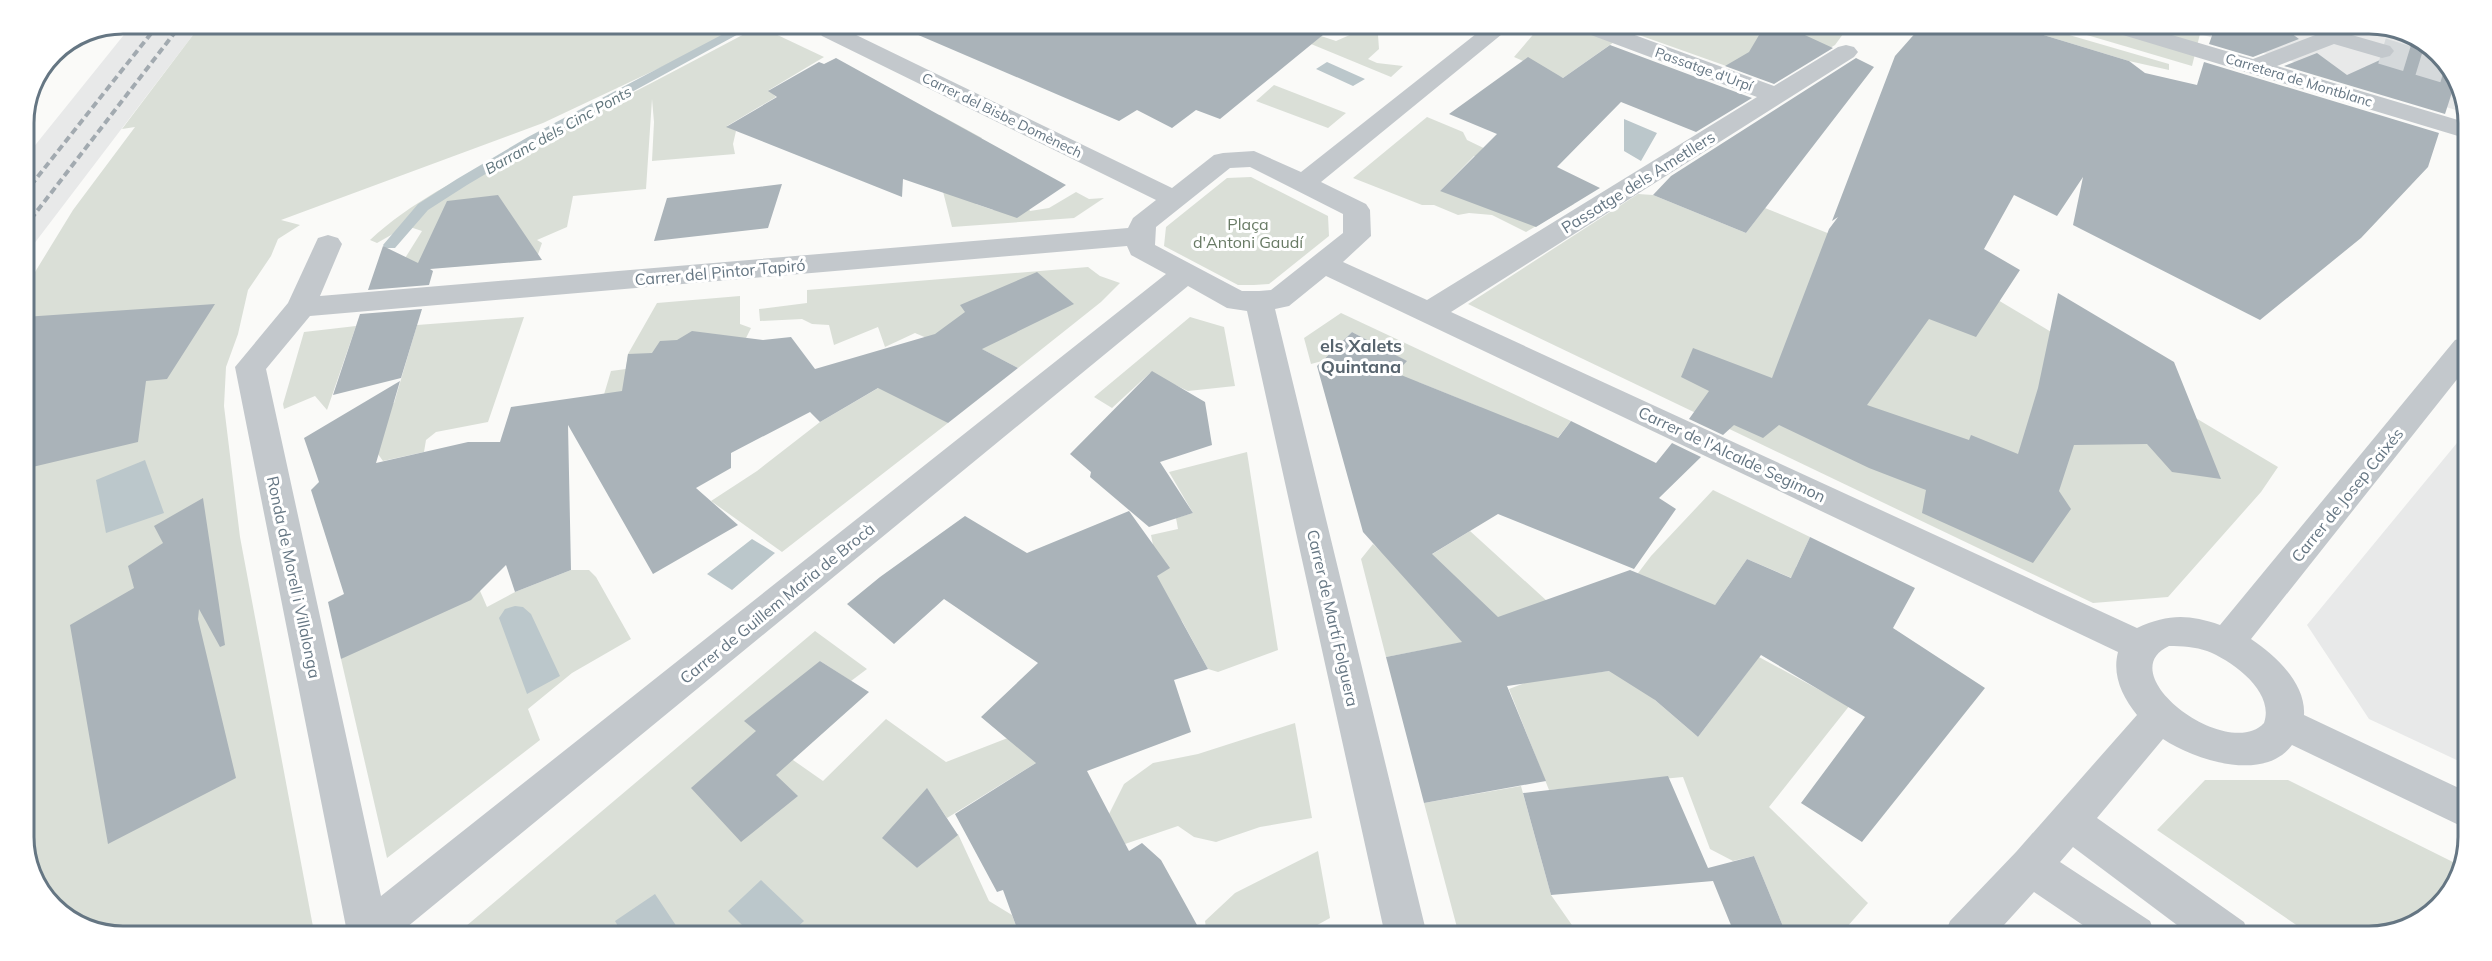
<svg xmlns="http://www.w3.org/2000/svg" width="2492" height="961" font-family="Mulish,sans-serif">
	<rect width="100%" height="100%" fill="#fafaf8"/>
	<path fill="#e8e9e9" d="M2401,29L2447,63L2466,113L2200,34L2205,30Z
		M127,31H196L24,257V159Z
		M2466,432L2463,763L2369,719L2307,625Z"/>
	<path fill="#dadfd7" d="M1537,30H1581L1614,42L1563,78L1514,57Z
		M1625,30H1846L1835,45L1774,83Z
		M2027,30H2052L2169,64V70L2129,61Z
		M2070,30H2205L2200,34L2192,66Z
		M196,31H738L543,123L281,220L300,225L278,239L271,256L248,290L238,334L226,367L224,406L240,537L314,932H91L45,898L24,844V290L73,210L135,127L122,129Z
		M750,31H769L824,57L769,90L776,97L727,126L736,131L733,144L735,154L652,161L654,122L652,99L646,189L573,196L567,227L537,240L542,243L536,260L397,271L422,231L407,226L377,243L370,240C424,190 494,162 559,130C624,98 687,64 750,31Z
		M1365,32L1378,35L1379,49L1368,59L1377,63L1403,66L1391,77L1311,44L1321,36L1336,41L1352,34Z
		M1274,85L1346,113L1328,128L1256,101Z
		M940,115L982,138L976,145V204L993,210L1028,207L1030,211L1049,208L1076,192L1089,199L1104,198L1074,218L952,227L936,164L908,129Z
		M1427,117L1463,132L1467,140L1498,155L1489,163L1474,156L1440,191L1556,194L1574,204L1526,232L1492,215L1469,213L1458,215L1434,205H1422L1353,178Z
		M1251,177L1328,216L1329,236L1269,284L1254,285H1238L1164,246L1166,227L1227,178Z
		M1638,194L1653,195L1746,233L1765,208L1890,258L1976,287L2278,467L2261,492L2168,597L2093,603L1468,304Z
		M1088,267L1100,276L1120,283L1101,302L1018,368L955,335L929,339L915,333L885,347L878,327L834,345L829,325L812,324L802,319L760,321L759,309L807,303V290Z
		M740,296V324L751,328L744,342L588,448L611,371L626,369L628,354L657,303Z
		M1341,313L1571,421L1534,468L1480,407L1418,382L1401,400L1380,391L1406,361L1352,332L1322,361L1311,364L1304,338Z
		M524,317L488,422L436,432L426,440L424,452L383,461L362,432L371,406L394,403L417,325Z
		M1190,317L1224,327L1235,386L1188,391L1150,373L1112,408L1094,397Z
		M356,326L327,410L315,396L284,409L283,404L304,332Z
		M892,380L948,423L782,552L711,501L757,471L820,422Z
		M1247,452L1278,650L1218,672L1208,669L1182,621L1144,584L1153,545L1151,535L1178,529L1176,518L1193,513L1169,472Z
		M1713,490L1810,537L1796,567L1819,578L1813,587L1747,559L1715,605L1617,601L1651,556Z
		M1470,531L1547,601L1491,637L1386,657L1361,559L1373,544L1400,569L1421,561Z
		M571,570H589L596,577L631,639L572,673L528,709L540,740L387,858L341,659L474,577L487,607L515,592Z
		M815,631L867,669L851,681L820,661L793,760L823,781L886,719L946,762L1046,723L1044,758L947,818L927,789L883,838L917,868L958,834L989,901L1012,915L1019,934L459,932Z
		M1759,657L1825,693L1854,700L1769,807L1868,903L1839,936H1787L1754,856L1733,861L1710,849L1683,777L1549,790L1509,689L1530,681L1625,669L1655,700L1698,737Z
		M1295,723L1312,818L1260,827L1216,842L1194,837L1178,826L1125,844L1109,814L1124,784L1153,763L1198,754Z
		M2205,780H2288L2463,867V870L2429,917L2369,937H2314L2157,830Z
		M1521,786L1551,895L1574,928L1593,925L1596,935H1459L1424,803Z
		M1318,851L1330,918L1301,934H1207L1205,921L1235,893Z"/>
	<path fill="#bbc7cb" d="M1327,62L1365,79L1353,86L1316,69Z
		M1624,119L1657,133L1641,161L1624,151Z
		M145,460L164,513L106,533L96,480Z
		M752,539L775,553L732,590L707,574Z
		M515,606L523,607L531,614L560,676L527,694L499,618L505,609Z
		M761,880L804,921L791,933H750L728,911Z
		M655,894L681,933H622L615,921Z"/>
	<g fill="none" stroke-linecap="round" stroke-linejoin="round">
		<path fill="#bbc7cb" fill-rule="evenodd" d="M729,31H744L538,143L467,185L428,210L395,248H385L383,245L418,204L457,179L528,137Z"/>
	</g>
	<path fill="#aab3b9" d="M1329,30L1220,119L1196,110L1172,128L1137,110L1119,121L909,31Z
		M1762,30H1794L1833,48L1774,84L1725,66L1749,52Z
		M1918,30H2027L2129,61L2145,73L2197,85L2204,62L2439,133L2428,167L2361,238L2260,320L2073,225L2083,177L2057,216L2014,195L1984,249L2020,270L1976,337L1929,319L1867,405L1969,440L1971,435L2018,454L2038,388L2058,293L2174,362L2221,479L2172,472L2147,444L2074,445L2059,491L2071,509L2033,563L1922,513L1926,490L1869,468L1779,425L1763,438L1734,425L1723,435L1689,419L1709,391L1681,377L1693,348L1772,378L1829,229L1838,217L1832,221L1895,56Z
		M2214,30H2287L2299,39L2253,57L2209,44Z
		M2414,44L2428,49L2447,63L2455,83L2445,114L2284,66L2317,53L2347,75L2380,60L2391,58L2395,53Z
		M1610,45L1752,98L1696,132L1621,102L1557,167L1600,188L1536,227L1440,191L1497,134L1449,114L1528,57L1563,78Z
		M836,58L1066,185L1017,218L903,179L902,197L726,127L777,97L768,91L819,62L824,64Z
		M1856,58L1874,67L1746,233L1653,195L1671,176Z
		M782,184L768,228L654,241L667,198Z
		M498,195L542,260L430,269L433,271L429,285L368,290L383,246L418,263L447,201Z
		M1037,272L1074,304L982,349L1018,368L948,423L878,388L820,422L810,412L731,453V468L696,488L738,525L653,574L568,425L571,570L515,592L506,565L471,600L341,659L328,602L344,594L311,490L319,482L304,438L400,381L376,463L468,442H500L511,407L622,391L628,354L652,353L660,341L677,340L692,331L763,340L791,337L815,369L935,334L965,312L960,305Z
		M215,304L167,379L146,381L138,442L24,469V317Z
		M422,309L401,378L333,395L360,314Z
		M1352,332L1407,361L1396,373L1558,438L1571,421L1656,463L1672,443L1701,457L1659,498L1676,509L1634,569L1498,514L1432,554L1498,617L1630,570L1715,605L1747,559L1791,578L1810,537L1915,588L1893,628L1985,688L1862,842L1801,803L1865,717L1761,655L1698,737L1655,700L1609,671L1507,686L1546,781L1424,803L1386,657L1462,642L1363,532L1317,366Z
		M1152,371L1205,402L1212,445L1160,462L1193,513L1149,527L1090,477L1091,472L1070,454Z
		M203,498L225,645L220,647L199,609L198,619L236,778L108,844L70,625L134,588L128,566L163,543L154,526Z
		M1129,511L1170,568L1157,576L1208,669L1174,680L1191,732L1087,771L1129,851L1142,843L1161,860L1202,934H1019L1003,890L997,892L955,814L1036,763L981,717L1038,663L944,599L894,644L847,604L880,577L965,516L1027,553Z
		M820,661L869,692L776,775L798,796L741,842L691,788L756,731L744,721Z
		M1668,776L1708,868L1754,856L1787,936L1735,935L1713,881L1551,895L1523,793Z
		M927,788L958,835L917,868L882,838Z"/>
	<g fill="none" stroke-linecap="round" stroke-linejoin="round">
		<path stroke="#d5d9db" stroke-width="26" stroke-dasharray="26 13" stroke-linecap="butt" d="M2382,51L2451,72"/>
		<path fill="#c3c8cc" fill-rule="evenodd" d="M2331,29L2390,46L2394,51L2390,56L2382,58L2334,44L2277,66L2468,123V139L2123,35L2119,30H2155L2253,59Z
			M1481,30H1507L1321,182L1366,204L1370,210L1371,236L1343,262L1427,300L1757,97L1591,35L1587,30H1621L1774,86L1838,47L1846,45L1854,47L1858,52L1854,57L1451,312L2137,628C2168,614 2188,614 2220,625L2455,340L2466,337V368L2251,639C2275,655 2306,683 2304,715L2463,790V827L2292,745C2264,783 2195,760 2163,739L2097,818L2244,922L2250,937H2193L2073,847L2060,862L2150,921L2156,936H2099L2034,892L1994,936H1944L1950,921L2016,852L2137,715C2122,696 2112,675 2118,652L1326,276L1289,306L1275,309L1427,935H1385L1247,311L1227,308L1188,286L401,932H347L235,367L288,303L318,238L328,235L338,238L342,244L320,296L1128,228L1133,218L1156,200L822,36L818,31H848L1172,188L1214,155L1223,153L1254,151L1301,172ZM1250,167L1343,214V233L1271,290L1259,291H1242L1155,245L1156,227L1230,168ZM1127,246L1131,255L1166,274L381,896L266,369L310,316ZM2169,646C2182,646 2196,647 2207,651C2233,661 2275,692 2264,723C2228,762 2109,674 2169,646Z"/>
		<path stroke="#a2aab0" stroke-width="4" stroke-dasharray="7 4" stroke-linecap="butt" d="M24,194L153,31
			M24,228L176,31"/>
	</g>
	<g text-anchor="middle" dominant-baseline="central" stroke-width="6" stroke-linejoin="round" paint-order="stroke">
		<g font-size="14" fill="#657683" stroke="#fff">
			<text transform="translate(1704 69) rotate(20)">Passatge d'Urpí</text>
			<text transform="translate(2299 80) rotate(17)">Carretera de Montblanc</text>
			<text transform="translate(1002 115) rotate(26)">Carrer del Bisbe Domènech</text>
		</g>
		<g font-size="15" font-style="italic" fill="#60757c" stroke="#fff">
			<text transform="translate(558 130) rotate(-29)">Barranc dels Cinc Ponts</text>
		</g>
		<g font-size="16" fill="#657683" stroke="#fff">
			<text transform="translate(1638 182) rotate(-32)">Passatge dels Ametllers</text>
			<text transform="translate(720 272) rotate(-5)">Carrer del Pintor Tapiró</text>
			<text transform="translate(1732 454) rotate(25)">Carrer de l'Alcalde Segimon</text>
			<text transform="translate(2347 495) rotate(-51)">Carrer de Josep Caixés</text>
			<text transform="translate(294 577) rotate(78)">Ronda de Morell i Villalonga</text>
			<text transform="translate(777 603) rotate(-39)">Carrer de Guillem Maria de Brocà</text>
			<text transform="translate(1333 618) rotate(77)">Carrer de Martí Folguera</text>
		</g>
		<g font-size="16" fill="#687a64" stroke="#fff">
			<text x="1248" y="224">Plaça<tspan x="1248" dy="18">d'Antoni Gaudí</tspan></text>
		</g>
		<g font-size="18" font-weight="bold" fill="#57646e" stroke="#fff">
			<text x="1361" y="345">els Xalets<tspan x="1361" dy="21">Quintana</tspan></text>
		</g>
	</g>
	<path d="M0 0H2492V961H0ZM123 34H2369A89 89 0 0 1 2458 123V837A89 89 0 0 1 2369 926H123A89 89 0 0 1 34 837V123A89 89 0 0 1 123 34Z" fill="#fff" fill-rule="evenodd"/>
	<path fill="none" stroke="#657683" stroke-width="3" d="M123 34H2369A89 89 0 0 1 2458 123V837A89 89 0 0 1 2369 926H123A89 89 0 0 1 34 837V123A89 89 0 0 1 123 34Z"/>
</svg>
